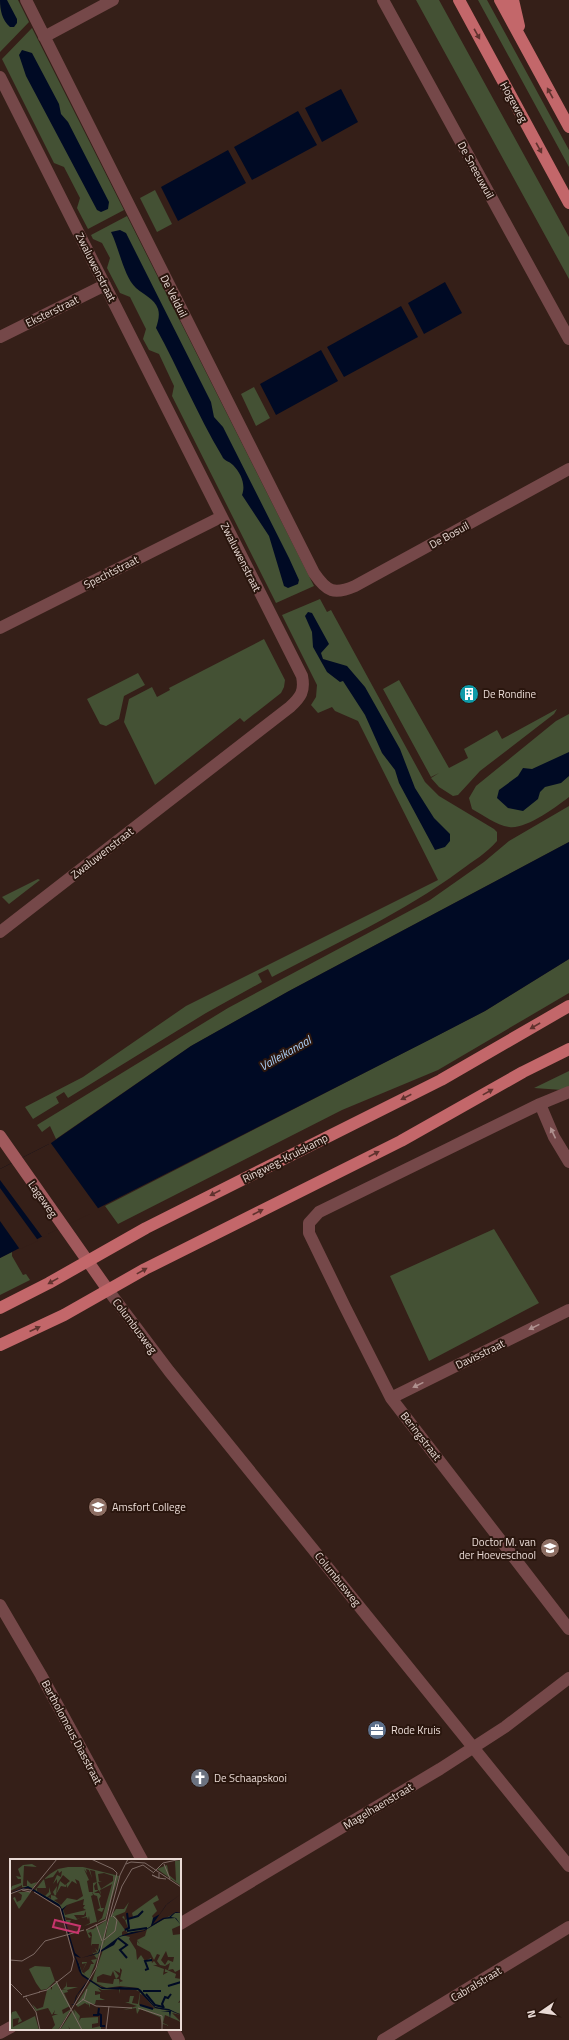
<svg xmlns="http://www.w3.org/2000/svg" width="569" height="2040" font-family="'Titillium Web',sans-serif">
	<rect width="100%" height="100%" fill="#351f18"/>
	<path fill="#445134" d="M0,0H18L29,22L0,52Z
		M416,0H439L569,237V279Z
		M478,0H487L569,150V167Z
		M32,28L124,210L88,229L77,208L80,198L64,167L54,163L2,59Z
		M155,190L172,224L157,232L140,198Z
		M127,216L314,586L276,603L172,396L174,386L159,354L149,350L143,339L146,329L130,297L120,293L107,268L110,258L102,243L93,239L91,235Z
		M254,387L270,418L256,426L241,394Z
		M320,599L327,612L331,610L425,782L439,796L494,829L497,832V841C487,853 473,861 461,870C403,913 336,943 272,977L268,969L258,974L262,982L206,1013L68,1098L64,1092L56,1097L59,1103L33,1119L25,1107L83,1077L186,1006L438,880L358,721L335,711L332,707L318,713L311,705L316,697L317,685L282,615Z
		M264,639L285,680L284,687L281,693L244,722L240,718L155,785L124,722L129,699L152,687L157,697L170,690L169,688Z
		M138,673L145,685L124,696L119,719L106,726L100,724L87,699Z
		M399,680L449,768L468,758L464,749L497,730L502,739L557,709L554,714L480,771L458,795L453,796L439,787L431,778L439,773L431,777L383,689Z
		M569,714V797C556,807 525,830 509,827C496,825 483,815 472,809L469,798L476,786L556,721Z
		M569,806V842L289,991L191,1046L56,1139L50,1126L42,1132L37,1125L228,1008L430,900L484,862L509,841Z
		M38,879L40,880L9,904L2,897Z
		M569,959V993L438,1070L342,1110L118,1224L105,1206L485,1011Z
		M569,1071V1087L562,1090L534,1088Z
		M494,1229L539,1303L429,1361L390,1276Z
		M12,1252V1256L23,1275L26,1274L30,1280L0,1295V1258Z"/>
	<path fill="#000a24" d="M0,0H7L17,19V23L14,27H10C2,20 0,10 0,0Z
		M22,50L32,53L59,104L61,114L68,122L109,202L108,209L101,212L97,210L26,76L19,55Z
		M341,89L358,122L322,142L305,108Z
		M298,111L317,145L252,180L234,147Z
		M228,150L246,183L178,221L161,187Z
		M120,230L126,233L211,402L214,417L223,427L289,558L299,580L298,584L288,588L284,586L269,536L242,495C246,485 241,473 233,465C229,461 224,461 222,456C197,414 179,370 156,328C158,322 160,315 158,309C154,298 145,296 136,288C124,277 119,248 111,232Z
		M445,282L462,313L424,334L408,303Z
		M401,306L418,337L344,377L327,347Z
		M321,350L338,381L276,415L260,384Z
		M308,612L312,613L329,644L321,653L323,659L347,666L365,687L400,749L415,788L434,818L450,834V841L445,847L435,850L399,783L395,770L382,753L365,715L343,681L340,682L327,672L313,647L312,632L305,616Z
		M569,752V776L561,783L545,787L540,792L538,799L523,811L508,808L497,798L499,790L518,776L523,768L532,769Z
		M569,842V959L485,1011L433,1038L0,1258V1169L51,1143L191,1046L289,991Z"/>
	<path fill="#351f18" d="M48,1142H50L100,1211L92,1215L90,1214L48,1234L49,1235L43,1238L0,1180V1169L49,1144Z
		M0,1188L37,1239L38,1241L20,1249L19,1248L0,1221Z"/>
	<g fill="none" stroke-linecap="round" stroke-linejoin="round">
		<path stroke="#754849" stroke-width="12" d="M26,0L314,573C327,592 334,595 355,586L569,469
			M383,0L569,339
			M44,37L113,0
			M0,77L302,676C305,691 301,697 290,707L0,932
			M0,337L105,285
			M0,628L221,517
			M569,1092L540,1104L319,1212L309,1223V1233L345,1307L391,1398L569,1629
			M540,1104L554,1137L569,1162
			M108,1290L169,1371L569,1866
			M391,1398L569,1310
			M0,1605L41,1675L142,1860
			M180,1924L440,1769L505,1727L569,1678
			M173,2029L179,2040
			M0,2033L11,2027
			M383,2040L569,1927"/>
		<path stroke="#a1595c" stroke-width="12" d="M0,1136L108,1290"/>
		<path stroke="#c3676a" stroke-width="12" d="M459,0L569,203
			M500,0L569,127
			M513,0L519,26
			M0,1308L49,1283L146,1228L441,1080L569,1006
			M0,1345L64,1315L145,1269L401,1141L523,1072L569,1049"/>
	</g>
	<defs><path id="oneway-solid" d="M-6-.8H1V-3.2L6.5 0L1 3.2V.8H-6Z"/></defs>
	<g fill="#60322e">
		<use href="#oneway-solid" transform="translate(477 34) rotate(61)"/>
		<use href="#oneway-solid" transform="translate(550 93) rotate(-119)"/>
		<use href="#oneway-solid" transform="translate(539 148) rotate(61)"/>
		<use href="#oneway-solid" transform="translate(535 1026) rotate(150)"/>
		<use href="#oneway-solid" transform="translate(488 1092) rotate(-29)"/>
		<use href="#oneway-solid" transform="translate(406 1097) rotate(153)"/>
		<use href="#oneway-solid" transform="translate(374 1154) rotate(-27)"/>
		<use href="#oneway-solid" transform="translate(215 1193) rotate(153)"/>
		<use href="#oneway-solid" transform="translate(258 1212) rotate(-27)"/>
		<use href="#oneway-solid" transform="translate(142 1271) rotate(-29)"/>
		<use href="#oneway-solid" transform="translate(53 1281) rotate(151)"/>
		<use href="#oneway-solid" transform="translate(35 1329) rotate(-25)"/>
	</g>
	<g fill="#af918f">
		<use href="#oneway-solid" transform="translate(553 1133) rotate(-115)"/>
		<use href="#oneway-solid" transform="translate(534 1327) rotate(154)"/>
		<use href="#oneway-solid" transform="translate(418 1385) rotate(154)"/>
	</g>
	<defs>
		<g id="building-disc" transform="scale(1)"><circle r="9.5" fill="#0f9aa8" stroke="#2a160e"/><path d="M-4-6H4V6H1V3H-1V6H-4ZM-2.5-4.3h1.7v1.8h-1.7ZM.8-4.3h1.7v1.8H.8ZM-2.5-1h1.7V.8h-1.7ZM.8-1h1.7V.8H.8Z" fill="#fff"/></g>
		<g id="school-disc" transform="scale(1)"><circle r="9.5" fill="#8d6e63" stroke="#2a160e"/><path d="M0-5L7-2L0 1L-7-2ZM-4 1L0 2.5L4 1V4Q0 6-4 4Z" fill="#fff"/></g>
		<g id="office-disc" transform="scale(1)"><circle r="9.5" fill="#5c6f8a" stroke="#2a160e"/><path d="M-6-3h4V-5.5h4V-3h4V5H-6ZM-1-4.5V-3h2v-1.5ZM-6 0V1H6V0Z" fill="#fff"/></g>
		<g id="church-disc" transform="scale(1)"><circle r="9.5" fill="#6b7280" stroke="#2a160e"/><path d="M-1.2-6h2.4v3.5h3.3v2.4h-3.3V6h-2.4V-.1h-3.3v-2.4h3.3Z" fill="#fff"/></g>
	</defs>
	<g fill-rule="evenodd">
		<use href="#building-disc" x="469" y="694"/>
		<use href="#school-disc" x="98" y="1507"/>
		<use href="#school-disc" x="550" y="1548"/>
		<use href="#office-disc" x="377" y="1730"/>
		<use href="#church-disc" x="200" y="1778"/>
	</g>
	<g text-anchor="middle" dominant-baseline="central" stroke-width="4" stroke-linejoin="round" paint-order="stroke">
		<g font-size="11" fill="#e9dad5" stroke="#2a160e">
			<text transform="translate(514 102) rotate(61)">Hogeweg</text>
			<text transform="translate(476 170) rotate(61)">De Sneeuwuil</text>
			<text transform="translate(96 267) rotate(63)">Zwaluwenstraat</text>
			<text transform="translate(174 296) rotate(63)">De Velduil</text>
			<text transform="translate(52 311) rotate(-26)">Eksterstraat</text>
			<text transform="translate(449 535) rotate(-29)">De Bosuil</text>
			<text transform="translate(241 557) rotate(63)">Zwaluwenstraat</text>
			<text transform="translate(111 572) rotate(-27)">Spechtstraat</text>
			<text transform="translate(102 853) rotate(-38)">Zwaluwenstraat</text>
			<text transform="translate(285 1158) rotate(-27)">Ringweg-Kruiskamp</text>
			<text transform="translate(43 1199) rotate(55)">Lageweg</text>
			<text transform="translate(135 1326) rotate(53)">Columbusweg</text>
			<text transform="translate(480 1354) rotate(-26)">Davisstraat</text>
			<text transform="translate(421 1436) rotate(52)">Beringstraat</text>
			<text transform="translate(338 1579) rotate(51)">Columbusweg</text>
			<text transform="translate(72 1732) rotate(62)">Bartholomeus Diasstraat</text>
			<text transform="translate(378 1806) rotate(-31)">Magelhaenstraat</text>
			<text transform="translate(476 1984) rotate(-31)">Cabralstraat</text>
		</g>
		<g font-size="11" fill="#e9dad5" stroke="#2a160e" text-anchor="start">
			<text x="483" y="694">De Rondine</text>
			<text x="112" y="1507">Amsfort College</text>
			<text x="536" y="1542" text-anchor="end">Doctor M. van<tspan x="536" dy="13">der Hoeveschool</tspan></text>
			<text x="391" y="1730">Rode Kruis</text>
			<text x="214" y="1778">De Schaapskooi</text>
		</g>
		<g font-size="12" font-style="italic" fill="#aed1f7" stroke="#2a160e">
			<text transform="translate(285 1053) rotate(-30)">Valleikanaal</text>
		</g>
	</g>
	<g transform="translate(10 1859)">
		<rect width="171" height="171" fill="#351f18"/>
		<path d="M171,1L170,13L171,27L147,10L157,6L159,16L166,22L165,2ZM22,5L27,8L14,7L13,27H17V21L21,25L27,23L23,29L12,28V26L0,32L2,27L11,24V20H8L6,17L11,18L8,10L13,6ZM58,8H73L109,17L95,60L74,67L80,64L79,57L78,61L77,58L72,59H71L76,57V52L74,56H64L67,60L70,59L66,61L55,58L56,61H61L59,65L56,63L50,46L37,39H38L39,38L41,40V36L45,37L43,33L47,27L46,36L50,22L55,26L60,22L53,16L47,25V20L43,25L47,16L51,18L52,12L49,14L48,11L43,18L34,20L36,29H27V32L35,37L39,33V28L41,35L36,39L25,31L26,30L33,21L40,15L48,10ZM74,10L77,14L76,10L79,11L82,19L80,11L85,12L88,31H85L84,27L87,23L83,24V33H79L77,22L79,21ZM94,14L103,17V22L91,30L88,23L92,22H89L88,15ZM65,20L69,22L73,37L67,41L57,39L51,46L44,41L48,40L45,37L51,27L56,28L57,24V29L62,22L67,25ZM102,25L92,59L87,63L81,37L83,36L82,33L84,36L87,37L90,49L87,51L92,53L94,49H91L89,40L91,37L89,34H84L89,31L91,36L90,31ZM74,40L73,46H75L73,49L76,51L55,56L53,50L57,46ZM8,33H21L9,50L3,39L5,38L7,43L11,41L12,36ZM147,36L149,41L143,44L147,52L142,57L144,61L140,68L165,54H171V66L162,70L163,76L171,75V110L165,113L163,110L158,111L160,104L155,107L150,106L147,102L150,96L147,95L144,101L140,93L127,86V82L130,85L127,81L135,77L137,70L118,74L115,71L118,69L115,61L112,58L114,57L115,61L123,58L122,54ZM156,92L158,98H164L163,103L158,101L155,106L151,101ZM119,43L115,53L105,57L115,71L112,73V76L120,78L119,80L126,91L127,101L131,96L135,102L141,99L142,104L144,102L147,106H143L154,110L153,116L158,113H155V110L166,115L165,119L171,120V140L168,144L171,143V155L145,148L128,129L110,127L96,129L82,122L93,91L98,87L90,93L79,120L70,113L68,102L72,113L76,104L72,105V103H77L72,113L76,116L74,114L79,110L82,112L79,110L81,105H84L81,101L87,100L84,96L88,93L83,95L82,89L83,94L87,93L85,89L88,92L89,85H82L81,87L82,73V77L81,73L78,74L81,78L79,79L76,71L83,70L97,61L94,85L99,60L106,50H114ZM110,109L112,111L110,120L113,122L110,123V126L109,120H104L103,125L87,123V118L93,115L101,117L103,112L106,120L109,117L104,111L110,114ZM25,107L40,108L45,122L37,130L31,131L26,124L19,110ZM47,122L50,131L57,130H53L56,127V122L57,128H68L57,131L58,133L54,134L60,147L52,151L53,155L61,150L48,171H41L45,166L42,157L48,155H44L45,151L42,156L38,149L26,152L22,145L27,150L33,148L37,131L40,128L42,131V127ZM81,122L95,130L114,128L128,131L145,149L160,152L171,156L162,154L171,163L155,156L153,164L160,167L153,165V168L150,158L130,150L127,155L126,149L113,151L127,147L115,143H119L120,137H124L122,144L128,145L130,133L126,131L110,129V135L109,130L92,131L88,129L91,133L85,132V136L90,135V139L95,141H86L85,145H80V149L79,146L77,144L78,146L75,144L68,148L66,146ZM130,135L133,136L145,150L129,146ZM64,150L70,157L69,162L71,159L88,158V164L82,165V169L91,167V170L61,171L58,167L60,171H50L63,151L65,155ZM6,152L12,162L8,164L9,159L3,160V168L25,157L29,171H0V159L2,153Z" fill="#445134" fill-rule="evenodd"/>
		<path d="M18,27L49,45L52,50L57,46L53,51L56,64L65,94L71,99L88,94L91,86L90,92L110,77L122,73L133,72L141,67L143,59L150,55L157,45L171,35L156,46L143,65L153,59L159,58L164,54L166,53L171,54H165L161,58L166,59L171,66L165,59L154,60L134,72L109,78L104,86L87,95L71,99L65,97L69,105L72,115L91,128L97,129L110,128L128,129L131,131L145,148L159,150L171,156L161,152L160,159L159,153L151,152H161L145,149L128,131L92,130L78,121L74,128L67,136L65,143L64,146H61L64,145L66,137L78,121L72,117L69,112L50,48L18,29L0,34Z" fill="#000a24"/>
		<path fill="none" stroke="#000a24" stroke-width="2" d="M118,60L128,57L133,52M115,71L119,69L117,54M117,72L137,69M108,79L117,86L110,91L117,99M135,111L138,110L135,102L142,101M158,127L171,123M133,132H151M136,135L145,146L153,148M130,146L143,150M154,149L152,145L155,138L158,139L161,135M89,155L91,156V167H95M83,156H88L89,149"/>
		<path fill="none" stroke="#7d6a64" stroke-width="1" d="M81,0L103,10L107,14L96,61M116,5L121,3L135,4L171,28M154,5L160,20M144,13L153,4L171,0M149,14V19L142,16L148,19L156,20M12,31L20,33L47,0M24,33L50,49L64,100L61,112L37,131L29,133M0,35L13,30L21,31M101,58L112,27L122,10L133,6L144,14M86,65L92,82M76,71L96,61M94,81L105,72L107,61L103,57M0,101L12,102L24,95L35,82L74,71M46,122L72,171M0,124L12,136M17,137L13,138L30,133M16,139L26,153L30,171M72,140L86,147L122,149M66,146L74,140L77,130M128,149L152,157M49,171L86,109L110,16L118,0M96,171L99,147M152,171V157"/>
		<path fill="#c8356d" fill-opacity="0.15" stroke="#c8356d" stroke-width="2" d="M45,61L70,67L68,74L43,68Z"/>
		<rect width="171" height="171" fill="none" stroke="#e9dad5" stroke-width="2"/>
	</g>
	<g transform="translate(541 2012) rotate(257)" stroke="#2a160e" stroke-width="3" paint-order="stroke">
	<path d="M0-3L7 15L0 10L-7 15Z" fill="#e9dad5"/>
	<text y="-6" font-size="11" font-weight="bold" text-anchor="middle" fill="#e9dad5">N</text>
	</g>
</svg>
